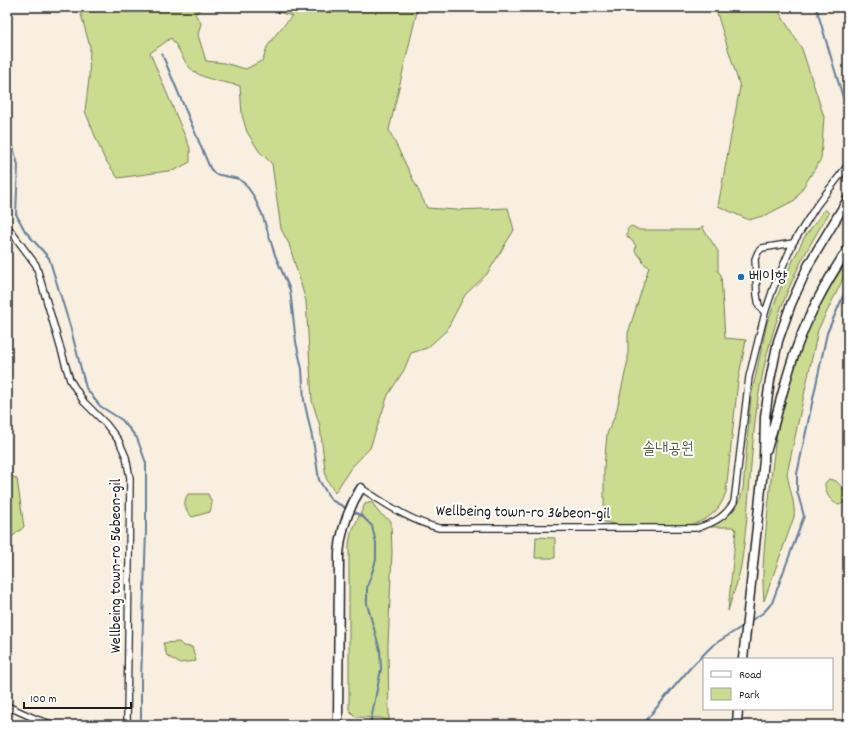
<svg xmlns="http://www.w3.org/2000/svg" width="855" height="732" font-family="Dekko,'Poor Story',sans-serif">
	<rect width="100%" height="100%" fill="#f8efe1"/>
	<filter id="ink" filterUnits="userSpaceOnUse"><feTurbulence type="fractalNoise" baseFrequency=".025" numOctaves="2"/><feDisplacementMap in="SourceGraphic" scale="8" xChannelSelector="R" yChannelSelector="G"/><feConvolveMatrix kernelMatrix="1 2 1 2 8 2 1 2 1" color-interpolation-filters="sRGB"/></filter>
	<g filter="url(#ink)">
		<path fill="#cbdb8f" stroke="#747c56" d="M79,7H203L195,14L201,23L198,35L206,61L224,63L246,69L263,60L267,47L277,33L292,16L260,7H418L389,130L427,208L457,210L508,208L514,230L487,274L465,295L446,331L427,348L411,353L404,370L388,395L370,448L350,469L335,493L326,478L320,426L312,401L306,301L289,244L281,229L272,164L259,151L247,132L242,115L240,86C222,81 197,80 186,63C181,54 177,46 171,38L150,53L190,148V162L175,170L118,178L104,158L85,111L89,79L90,47Z
			M715,7H776L802,49L824,117L821,159L795,200L766,215L749,220L718,206L740,87Z
			M825,209L829,213C816,234 803,256 793,279C776,315 764,360 758,399C750,452 750,505 742,559C740,576 733,594 728,611L736,530L733,527H711C729,517 738,510 743,489L751,397L767,323L785,277L804,238Z
			M632,226L639,230H698L703,226L704,230L718,251V271L721,275L725,338L746,340L738,381L726,492C720,510 712,517 694,524C665,526 633,529 604,522V467L607,434L616,413L628,360V333L649,267L643,263L642,259L635,251L636,246L634,243L627,236C627,231 627,227 632,226Z
			M845,264L843,278L840,285L818,330L787,474C789,487 796,506 794,517L764,601C761,571 765,540 768,510C771,481 773,451 779,423C790,366 813,311 845,264Z
			M7,473L17,479L24,527L7,541Z
			M829,479L836,481L845,490H848V501L839,505C830,502 825,493 825,483Z
			M188,494H208L212,503L210,512L192,517C185,510 182,503 188,494Z
			M372,502L379,513L391,521L392,552L388,645L389,722L381,718L356,717L349,710V544L351,533L365,504Z
			M536,537L555,538V558H535Z
			M179,642L183,646L192,647L196,661L179,663L167,656L163,643Z"/>
		<g fill="none" stroke-linecap="round" stroke-linejoin="round">
			<path stroke="#647e99" stroke-width="2" d="M816,7L847,111L848,141
				M162,54L210,168L215,174L239,179L246,185L253,195L262,214L275,255L290,290L296,342L302,369L304,400L314,446L319,480L331,500L348,509
				M7,138L13,147L18,165L16,214L25,231L49,258L70,326L86,388L100,406L122,420L137,438L146,463V531L141,681V725
				M352,511L362,516L372,526L376,543V560L367,588V604L380,650L381,669L370,725
				M750,621L763,613L772,603L804,516L797,491V474L827,333L848,285
				M643,725L652,713L691,667L713,645L743,626"/>
			<g stroke="#1c1c1c" stroke-width="8">
				<path id="street" d="M7,226L36,265L70,380L84,402L106,424L119,441L126,457L130,478L127,725
					M765,313L759,306L757,295L755,259L758,252L762,248L793,243
					M361,488C386,504 410,521 439,528H697C714,523 725,517 734,502L749,377L765,313L773,289L793,243L817,205L848,165
					M7,706L36,719L55,725"/>
			</g>
			<g stroke="#1c1c1c" stroke-width="11">
				<path id="secondary" d="M767,449C776,419 783,388 793,358C806,319 825,283 848,249
					M743,659L764,460L765,417L770,380L778,341L791,304L809,264L848,199
					M338,725L339,554C341,529 348,509 361,488
					M737,725L738,709"/>
			</g>
			<use href="#street" stroke="#fff" stroke-width="5.5"/>
			<use href="#secondary" stroke="#fff" stroke-width="8"/>
		</g>
	</g>
	<circle fill="#1f6fb2" stroke="#fff" stroke-width="1.5" cx="741" cy="277" r="4"/>
	<g text-anchor="middle" dominant-baseline="central" stroke-width="4" stroke-linejoin="round" paint-order="stroke">
		<g font-size="16" fill="#1c1c1c" stroke="#fff" text-anchor="start">
			<text x="749" y="277">베이향</text>
		</g>
		<g font-size="16" fill="#595f44" stroke="#fff">
			<text x="668" y="449">솔내공원</text>
		</g>
		<g font-size="16" fill="#1c1c1c" stroke="#fff">
			<text transform="translate(523 513) rotate(1)">Wellbeing town-ro 36beon-gil</text>
			<text transform="translate(116 566) rotate(-90)">Wellbeing town-ro 56beon-gil</text>
		</g>
	</g>
	<rect width="855" height="732" fill="none" stroke="#fff" stroke-width="24"/>
	<rect x="12" y="12" width="831" height="708" fill="none" stroke="#1c1c1c" stroke-width="1.5" filter="url(#ink)"/>
	<rect x="703" y="658" width="130" height="52" fill="#ffffff" stroke="#a4a4a4"/>
	<rect x="711" y="671" width="20" height="6" fill="#ffffff" stroke="#a4a4a4"/>
	<text x="739" y="678" font-size="12" fill="#1c1c1c">Road</text>
	<rect x="711" y="688" width="20" height="12" fill="#cbdb8f" stroke="#a4a4a4"/>
	<text x="739" y="698" font-size="12" fill="#1c1c1c">Park</text>
	<path d="M24 702v6h107v-6" fill="none" stroke="#1c1c1c" stroke-width="2"/>
	<text x="30" y="702" font-size="12" fill="#1c1c1c" stroke="#ffffff" stroke-width="3" paint-order="stroke">100 m</text>
</svg>
